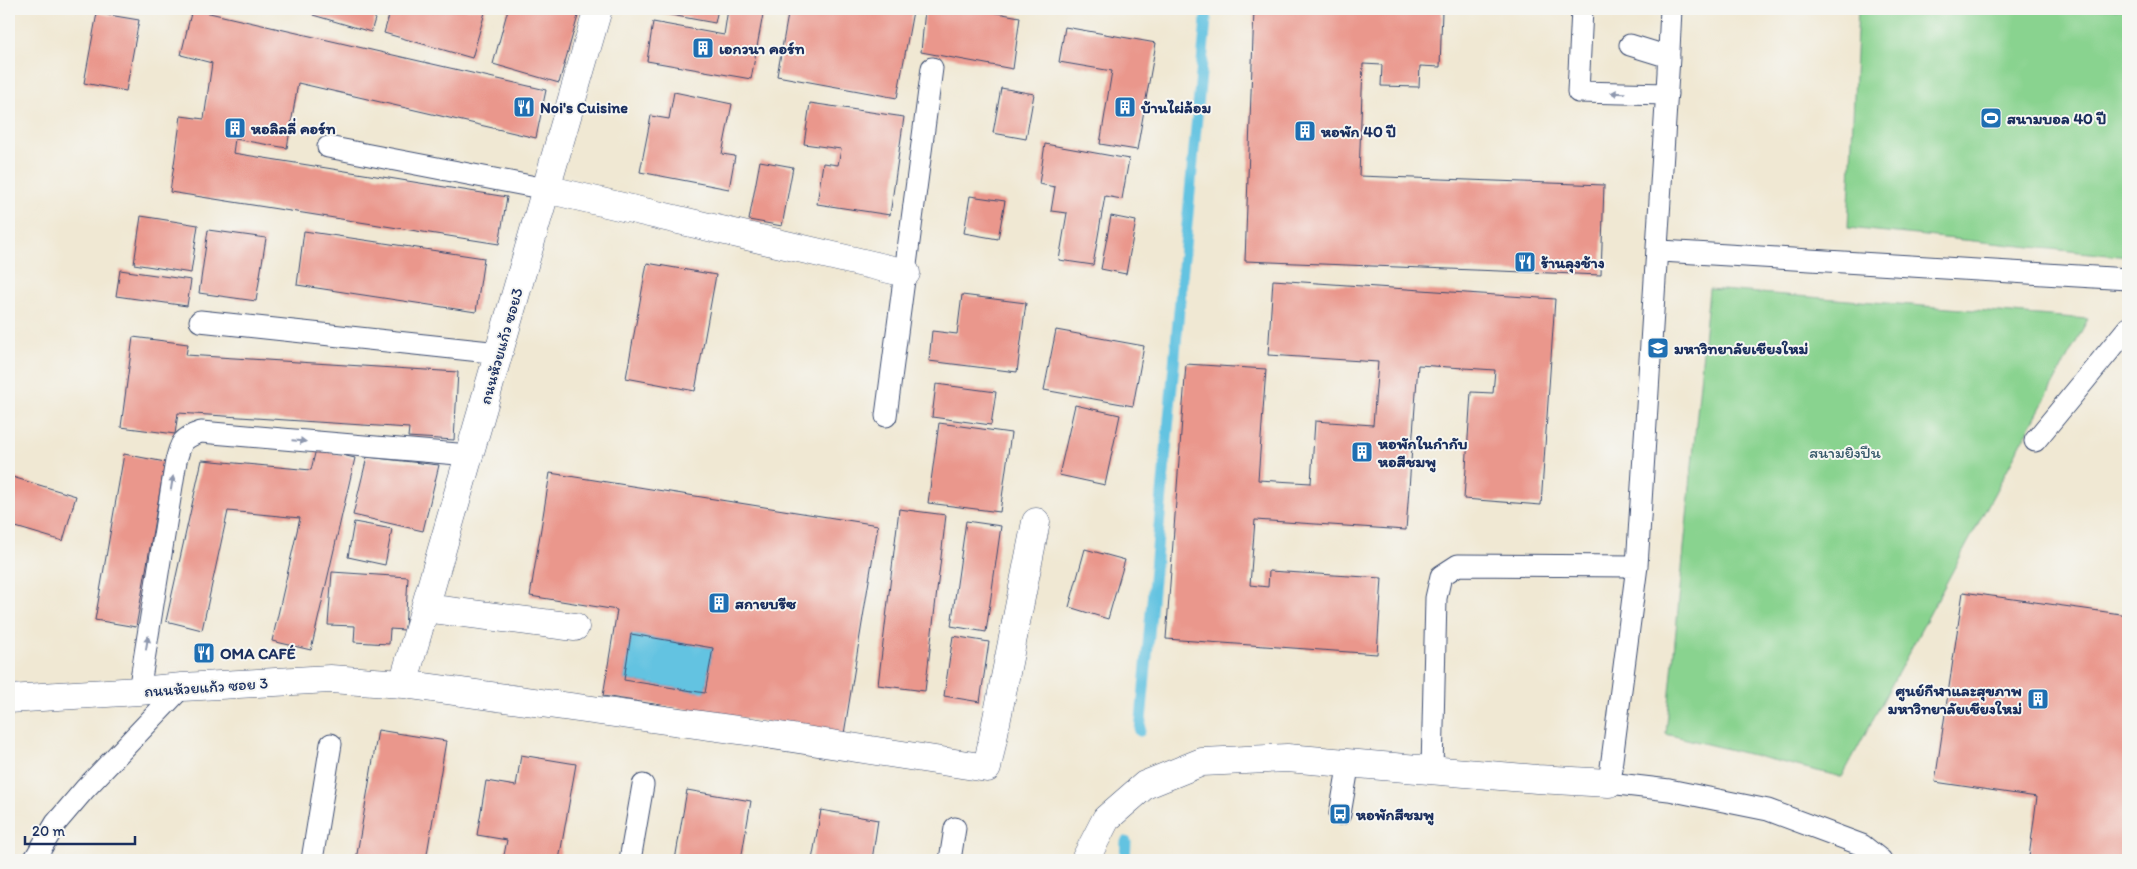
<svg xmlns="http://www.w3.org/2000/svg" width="2137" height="869" font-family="Itim,'Playpen Sans Thai',sans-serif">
	<rect width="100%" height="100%" fill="#f6f6f2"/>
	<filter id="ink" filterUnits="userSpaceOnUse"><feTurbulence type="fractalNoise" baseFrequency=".02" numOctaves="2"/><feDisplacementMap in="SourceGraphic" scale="10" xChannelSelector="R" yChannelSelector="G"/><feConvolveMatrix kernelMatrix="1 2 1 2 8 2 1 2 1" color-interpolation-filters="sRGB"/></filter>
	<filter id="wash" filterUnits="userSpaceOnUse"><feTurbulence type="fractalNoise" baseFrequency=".0096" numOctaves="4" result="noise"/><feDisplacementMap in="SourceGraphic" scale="20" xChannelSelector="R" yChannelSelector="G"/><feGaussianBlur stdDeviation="1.12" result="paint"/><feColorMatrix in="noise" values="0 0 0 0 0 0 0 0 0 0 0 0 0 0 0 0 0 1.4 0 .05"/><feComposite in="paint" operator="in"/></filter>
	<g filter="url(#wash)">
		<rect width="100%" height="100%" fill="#f0e8d3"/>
		<path fill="#89d38f" stroke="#528176" d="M1858,9H2128V257L1848,228Z
			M1709,289L2088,319L1842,777L1666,734Z"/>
		<path fill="#63c3e1" stroke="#3f79a0" d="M631,634L713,648L705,693L624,680Z"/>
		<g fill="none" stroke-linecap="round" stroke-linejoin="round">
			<path stroke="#63c3e1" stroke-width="11" d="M1140,731L1207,9
				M1125,860L1126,842"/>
		</g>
		<g id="blocks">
			<path fill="#ea978c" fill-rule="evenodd" d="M192,9L546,90L536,138L298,83L287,148L235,139L233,153L507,197L499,244L170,192L181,116L204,119L212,63L181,55Z
				M315,9H378L371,32L313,15Z
				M391,9H486L472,58L384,33Z
				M508,9H580L559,83L493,64Z
				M650,9H718L715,23L649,11Z
				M728,9H764L751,79L647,61L653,22L724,35Z
				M789,9H903L913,11L897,98L777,76Z
				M925,9H974L1020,17L1013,69L921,52Z
				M1254,9H1423L1422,11H1442L1440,67L1420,66L1419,87L1381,86L1382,65L1363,64L1359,176L1604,185L1601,275L1245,261Z
				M97,13L139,20L126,91L84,83Z
				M1065,27L1156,43L1137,150L1100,144L1112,71L1059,62Z
				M1001,88L1034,94L1026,139L993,133Z
				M674,92L732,104L722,154L735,156L729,189L640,172L651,116L669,119Z
				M810,103L904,117L890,215L817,204L823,163L838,165L841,149L804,144Z
				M1045,144L1129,159L1122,199L1105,196L1093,265L1059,260L1067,213L1051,211L1055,187L1039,184Z
				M760,161L793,167L782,226L749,220Z
				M970,196L1005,201L998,239L964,233Z
				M141,216L198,225L191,273L134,264Z
				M1111,216L1136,221L1126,274L1101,269Z
				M208,230L266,238L256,301L199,293Z
				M304,231L484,258L476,312L297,285Z
				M647,263L716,275L695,391L626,378Z
				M120,270L191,280L187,306L116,296Z
				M1273,280L1555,299L1541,505L1464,499L1471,392L1493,393L1495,370L1418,365L1406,530L1255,520L1250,585L1268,587L1269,571L1382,578L1377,654L1166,639L1186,364L1266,369L1258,480L1311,483L1315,421L1373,425L1378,362L1268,355Z
				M962,295L1026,303L1017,372L929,361L932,331L957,334Z
				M1056,330L1144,346L1133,406L1044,390Z
				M133,337L188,344L186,355L458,372L454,440L408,437L409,428L178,413L175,434L121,427Z
				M936,384L996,392L991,425L932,417Z
				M1075,405L1120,415L1105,485L1059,475Z
				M939,423L1011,433L1000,512L928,503Z
				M316,449L355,458L311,650L272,641L300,518L228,511L202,630L166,621L202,460L311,470Z
				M124,454L165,462L136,627L95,620Z
				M367,457L439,465L423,531L353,515Z
				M550,473L878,525L844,734L603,696L617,610L530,596ZM631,634L713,648L705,693L624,680Z
				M9,476L76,496L63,541L9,525Z
				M899,509L946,515L925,691L878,685Z
				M966,521L1001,526L986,632L951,626Z
				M354,522L392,529L385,565L348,557Z
				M1085,549L1125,560L1108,619L1069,607Z
				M332,572L408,577L405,630L390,629L389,644L354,642L355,626L328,625Z
				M1963,592L2128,615V860H2052L2029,857L2037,797L1935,782Z
				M953,636L989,642L980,702L944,696Z
				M378,730L446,741L426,860H356Z
				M521,755L576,764L559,860H503L507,840L477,835L486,781L516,786Z
				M687,790L751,801L741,860H675Z
				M821,810L878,820L872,860H812Z"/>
		</g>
	</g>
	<g filter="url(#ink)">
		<use href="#blocks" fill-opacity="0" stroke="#3b4b70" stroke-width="1"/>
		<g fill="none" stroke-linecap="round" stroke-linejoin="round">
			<g stroke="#3b4b70" stroke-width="23">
				<path id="lane" d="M1582,9L1578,92L1667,94
					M1668,71L1671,9
					M328,147L546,189
					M1661,251L2128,279
					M200,321L499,353
					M886,416L932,68
					M2035,441L2128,328
					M139,691L176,461C181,442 182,438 201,432L469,455
					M1335,761L1349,762L1340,814
					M1432,769L1436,598L1441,576L1458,565L1637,566
					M1612,769L1609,783L1669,790L1768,810L1862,845L1881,860
					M1595,782L1609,783L1637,566L1669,57L1630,45
					M34,860L56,823L85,789L182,687
					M312,860L331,744
					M630,860L643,785
					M950,860L955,828"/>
			</g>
			<g stroke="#3b4b70" stroke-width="29">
				<path id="street" d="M546,189L906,273
					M425,608L575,627
					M403,684L598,9
					M9,699L139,691L182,687L330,679L403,684L753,732L987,768L1036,522
					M1085,860L1106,819L1145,785L1202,762L1287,758L1537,779L1609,783"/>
			</g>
			<use href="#lane" stroke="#fff" stroke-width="21"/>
			<use href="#street" stroke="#fff" stroke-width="28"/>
		</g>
		<defs><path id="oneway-solid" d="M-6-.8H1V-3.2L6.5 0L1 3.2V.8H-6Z" transform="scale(1.25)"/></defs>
		<g fill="#8d97ae">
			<use href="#oneway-solid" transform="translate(1618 93) rotate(-179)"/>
			<use href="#oneway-solid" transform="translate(299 441) rotate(5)"/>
			<use href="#oneway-solid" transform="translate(172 483) rotate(-81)"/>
			<use href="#oneway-solid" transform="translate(147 643) rotate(-81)"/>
		</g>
	</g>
	<defs>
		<g id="building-square" transform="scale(1.125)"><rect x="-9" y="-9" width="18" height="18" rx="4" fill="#1f6fb2" stroke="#f6f6f2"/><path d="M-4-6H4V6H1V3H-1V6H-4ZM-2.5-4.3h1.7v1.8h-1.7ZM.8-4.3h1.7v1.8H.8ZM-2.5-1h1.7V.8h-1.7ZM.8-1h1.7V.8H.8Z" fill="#fff"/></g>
		<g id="restaurant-square" transform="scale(1.125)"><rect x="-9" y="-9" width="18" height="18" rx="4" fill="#1f6fb2" stroke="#f6f6f2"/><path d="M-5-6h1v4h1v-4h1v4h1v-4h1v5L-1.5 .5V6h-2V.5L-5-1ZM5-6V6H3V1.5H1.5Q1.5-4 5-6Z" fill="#fff"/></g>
		<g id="stadium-square" transform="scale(1.125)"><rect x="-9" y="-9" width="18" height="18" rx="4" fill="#1f6fb2" stroke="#f6f6f2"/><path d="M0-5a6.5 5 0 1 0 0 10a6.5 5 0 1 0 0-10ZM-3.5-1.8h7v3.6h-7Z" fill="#fff"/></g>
		<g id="university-square" transform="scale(1.125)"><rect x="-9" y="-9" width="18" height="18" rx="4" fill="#1f6fb2" stroke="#f6f6f2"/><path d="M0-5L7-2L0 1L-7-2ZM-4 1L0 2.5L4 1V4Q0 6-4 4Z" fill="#fff"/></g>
		<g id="bus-square" transform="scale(1.125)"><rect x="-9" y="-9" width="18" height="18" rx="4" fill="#1f6fb2" stroke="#f6f6f2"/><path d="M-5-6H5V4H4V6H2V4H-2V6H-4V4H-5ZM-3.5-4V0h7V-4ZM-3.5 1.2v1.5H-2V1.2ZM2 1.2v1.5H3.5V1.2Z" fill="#fff"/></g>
	</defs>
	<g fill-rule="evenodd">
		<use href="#building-square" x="703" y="48"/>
		<use href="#restaurant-square" x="524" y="107"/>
		<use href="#building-square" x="1125" y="107"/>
		<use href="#stadium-square" x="1991" y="118"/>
		<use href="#building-square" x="235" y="128"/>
		<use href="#building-square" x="1305" y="131"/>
		<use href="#restaurant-square" x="1525" y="262"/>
		<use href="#university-square" x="1658" y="348"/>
		<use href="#building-square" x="1362" y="452"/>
		<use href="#building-square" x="719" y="603"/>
		<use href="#restaurant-square" x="204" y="653"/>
		<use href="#building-square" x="2038" y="699"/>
		<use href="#bus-square" x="1340" y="814"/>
	</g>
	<g text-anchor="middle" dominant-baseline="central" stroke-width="4" stroke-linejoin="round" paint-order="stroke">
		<g font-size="16" font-weight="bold" fill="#1b2f5e" stroke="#f6f6f2" text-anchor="start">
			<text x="719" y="48">เอกวนา คอร์ท</text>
			<text x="540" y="107">Noi's Cuisine</text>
			<text x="1141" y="107">บ้านไผ่ล้อม</text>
			<text x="2007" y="118">สนามบอล 40 ปี</text>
			<text x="251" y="128">หอลิลลี่ คอร์ท</text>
			<text x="1321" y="131">หอพัก 40 ปี</text>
			<text x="1541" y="262">ร้านลุงช้าง</text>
			<text x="1674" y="348">มหาวิทยาลัยเชียงใหม่</text>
			<text x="1378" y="443">หอพักในกำกับ<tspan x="1378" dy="18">หอสีชมพู</tspan></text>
			<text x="735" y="603">สกายบรีซ</text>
			<text x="220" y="653">OMA CAFÉ</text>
			<text x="2022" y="690" text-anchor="end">ศูนย์กีฬาและสุขภาพ<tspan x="2022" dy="18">มหาวิทยาลัยเชียงใหม่</tspan></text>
			<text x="1356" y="814">หอพักสีชมพู</text>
		</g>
		<g font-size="16" fill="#1b2f5e" stroke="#f6f6f2">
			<text transform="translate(501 346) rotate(-74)">ถนนห้วยแก้ว ซอย3</text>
			<text transform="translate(206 687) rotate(-4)">ถนนห้วยแก้ว ซอย 3</text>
		</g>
		<g font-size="16" fill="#36586a" stroke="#f6f6f2">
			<text x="1845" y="452">สนามยิงปืน</text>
		</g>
	</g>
	<rect width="2137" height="869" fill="none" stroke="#f6f6f2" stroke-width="30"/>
	<path d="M25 836v8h110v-8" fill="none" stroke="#1b2f5e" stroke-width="2.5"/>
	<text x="32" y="836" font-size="15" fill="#1b2f5e" stroke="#f6f6f2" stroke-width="4" paint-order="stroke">20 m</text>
</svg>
